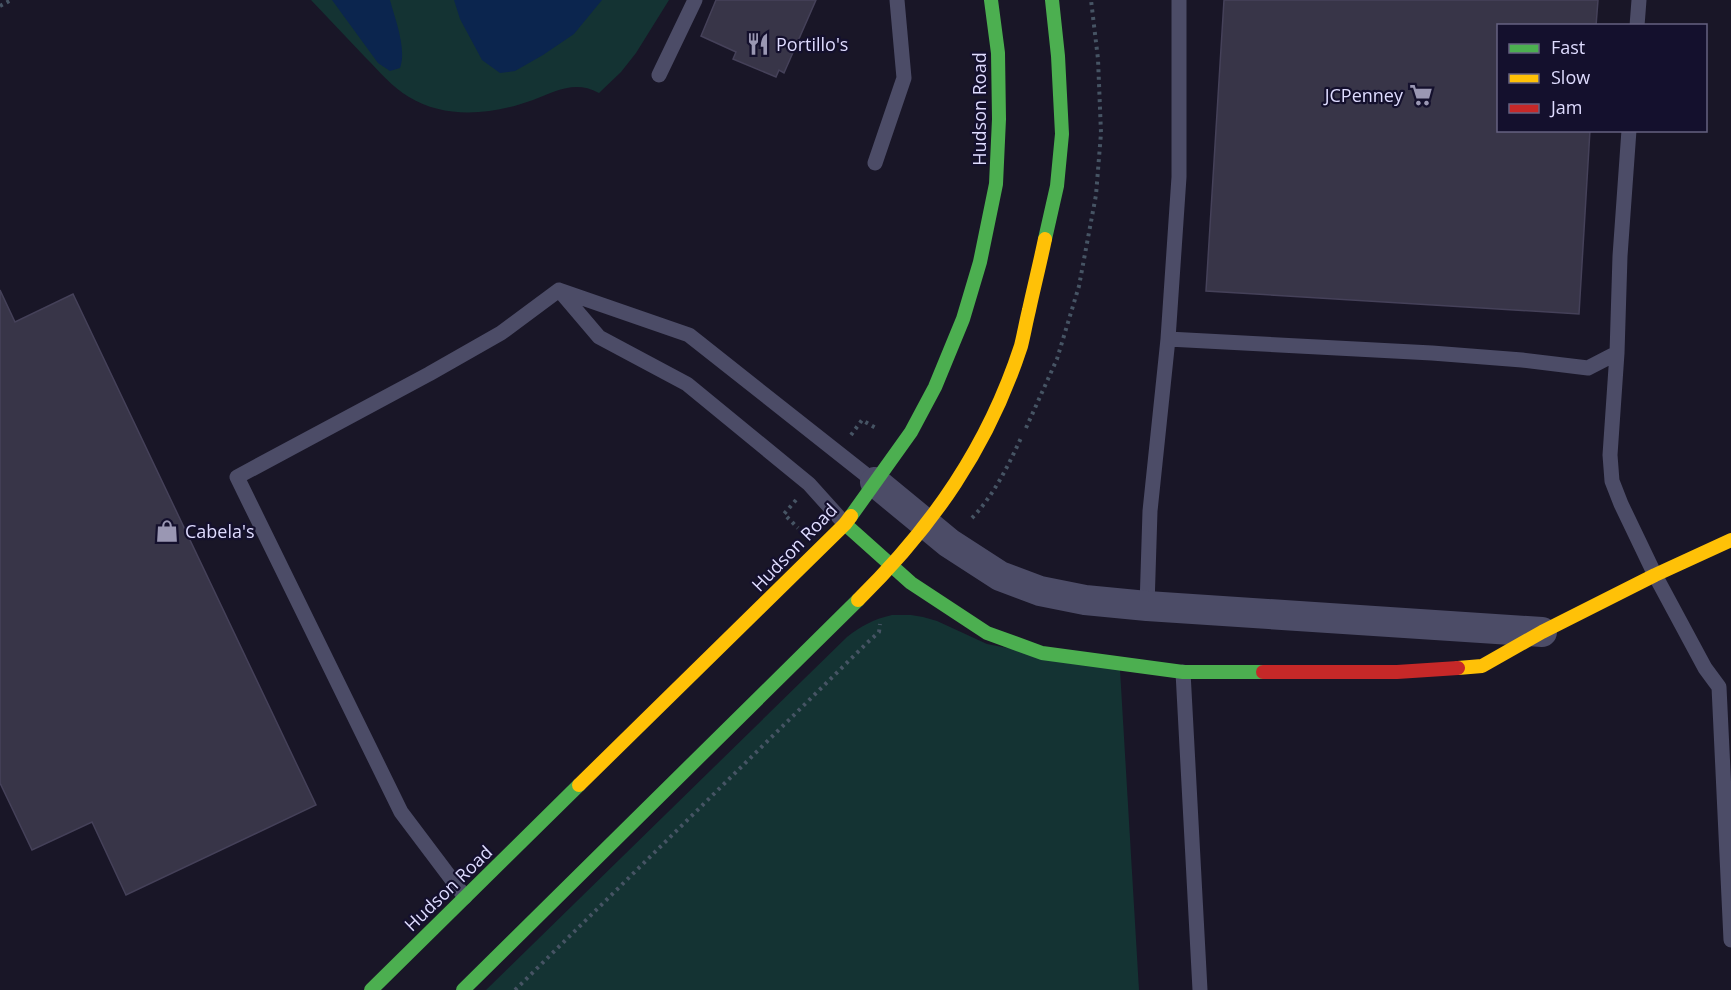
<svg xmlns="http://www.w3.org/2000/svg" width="1731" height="990" font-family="'Open Sans',sans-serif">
	<rect width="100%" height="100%" fill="#191627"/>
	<path fill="#143333" d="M311,0H669L636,53L621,72L599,93C575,80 556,91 533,100C495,114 446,120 409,97C392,87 379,71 365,57C347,38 329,19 311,0Z
		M892,615H911L923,617L937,621L987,644L1120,670L1139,990H486L847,637C861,626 874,619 892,615Z"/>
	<path fill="#0b254e" d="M332,0H390C395,19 407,49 400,68L390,71L378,63Z
		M454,0H602L574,34L543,55L515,71L500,73L482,60L460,19Z"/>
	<path fill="#383548" stroke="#454159" stroke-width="1.5" d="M716,0H816L784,73L779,70L776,77L733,59L736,52L701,36Z
		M1224,0H1598L1596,26H1498V130H1590L1579,314L1206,291Z
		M0,290L15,322L73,294L316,805L126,895L92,822L32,850L0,783Z"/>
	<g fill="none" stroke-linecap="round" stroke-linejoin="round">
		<path stroke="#465464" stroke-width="4" stroke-dasharray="3 4.5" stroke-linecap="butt" d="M0,6L11,0
			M1026,428L1057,359L1079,286L1096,195L1101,133L1098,59L1091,0
			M851,435L862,420L876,428
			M796,500L784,514L798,528
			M972,518C994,495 1008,466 1021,438
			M515,990L868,642L879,632L880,624"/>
		<path stroke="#4c4c67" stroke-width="15" d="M1637,26L1639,0
			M659,75L695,0
			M1629,130L1620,256L1617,353L1610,455L1612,481L1621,504L1655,575L1705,668L1719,687L1731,940
			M875,163L904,78L897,0
			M559,290L689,335L875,482
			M559,290L599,337L687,384L809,484L845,524
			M1168,339L1432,353L1522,360L1588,368L1617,353
			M1147,606L1150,511L1168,339L1179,177V0
			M1183,672L1200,990
			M465,897L401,812L237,477L429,374L501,333L559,290"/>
		<path stroke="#4c4c67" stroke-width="30" d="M875,482L949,543L1000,576L1040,591L1085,600L1147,606L1542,632"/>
		<path stroke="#4caf50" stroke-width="14" d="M1045,239L1057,186L1062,134L1058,56L1052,0
			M851,516L911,432L935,387L963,319L980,262L996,184L999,119L998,53L991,0
			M845,524L911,583L987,633L1042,653L1183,672H1263
			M371,990L579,785
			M463,990L858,600"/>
		<path stroke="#ffc107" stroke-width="14" d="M858,600C933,526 988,447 1021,346C1024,334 1026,322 1029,310C1034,287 1040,263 1045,239
			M1458,668L1482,666L1542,632L1655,575L1731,540
			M579,785L845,524L851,516"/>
		<path stroke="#c62828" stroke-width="14" d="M1263,672H1397L1458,668"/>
	</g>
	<defs>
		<g id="restaurant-bare" transform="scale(1.8)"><path d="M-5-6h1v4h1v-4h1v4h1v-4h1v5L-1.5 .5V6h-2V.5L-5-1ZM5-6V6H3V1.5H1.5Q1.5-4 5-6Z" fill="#9a97b3" stroke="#14102d" stroke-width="2.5" paint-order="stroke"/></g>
		<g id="supermarket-bare" transform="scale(1.8)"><path d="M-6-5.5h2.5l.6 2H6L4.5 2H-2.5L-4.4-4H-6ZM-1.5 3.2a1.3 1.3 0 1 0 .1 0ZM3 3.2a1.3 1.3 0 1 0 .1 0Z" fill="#9a97b3" stroke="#14102d" stroke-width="2.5" paint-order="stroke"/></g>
		<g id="shop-bare" transform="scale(1.8)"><path d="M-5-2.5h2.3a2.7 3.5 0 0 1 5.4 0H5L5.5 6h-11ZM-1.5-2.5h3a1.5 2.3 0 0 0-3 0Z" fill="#9a97b3" stroke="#14102d" stroke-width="2.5" paint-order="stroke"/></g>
	</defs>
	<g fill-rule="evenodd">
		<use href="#restaurant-bare" x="758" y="44"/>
		<use href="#supermarket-bare" x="1421" y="95"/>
		<use href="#shop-bare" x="167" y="531"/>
	</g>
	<g text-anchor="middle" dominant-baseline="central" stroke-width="4.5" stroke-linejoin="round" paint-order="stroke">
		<g font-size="18" fill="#dfdcff" stroke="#14102d" text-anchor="start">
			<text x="776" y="44">Portillo's</text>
			<text x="1403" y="95" text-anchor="end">JCPenney</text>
			<text x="185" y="531">Cabela's</text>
		</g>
		<g font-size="18" fill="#dfdcff" stroke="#14102d">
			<text transform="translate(979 109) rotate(-90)">Hudson Road</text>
			<text transform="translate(794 547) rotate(-46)">Hudson Road</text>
			<text transform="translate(448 888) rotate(-44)">Hudson Road</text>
		</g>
	</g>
	<rect x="1497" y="24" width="210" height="108" fill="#14102d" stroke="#656281" stroke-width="1.5"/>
	<rect x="1509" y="44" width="30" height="9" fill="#4caf50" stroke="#656281" stroke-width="1.5"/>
	<text x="1551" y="54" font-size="18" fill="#dfdcff">Fast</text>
	<rect x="1509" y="74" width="30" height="9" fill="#ffc107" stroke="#656281" stroke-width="1.5"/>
	<text x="1551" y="84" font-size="18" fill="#dfdcff">Slow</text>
	<rect x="1509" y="104" width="30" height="9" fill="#c62828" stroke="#656281" stroke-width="1.5"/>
	<text x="1551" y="114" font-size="18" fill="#dfdcff">Jam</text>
</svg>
